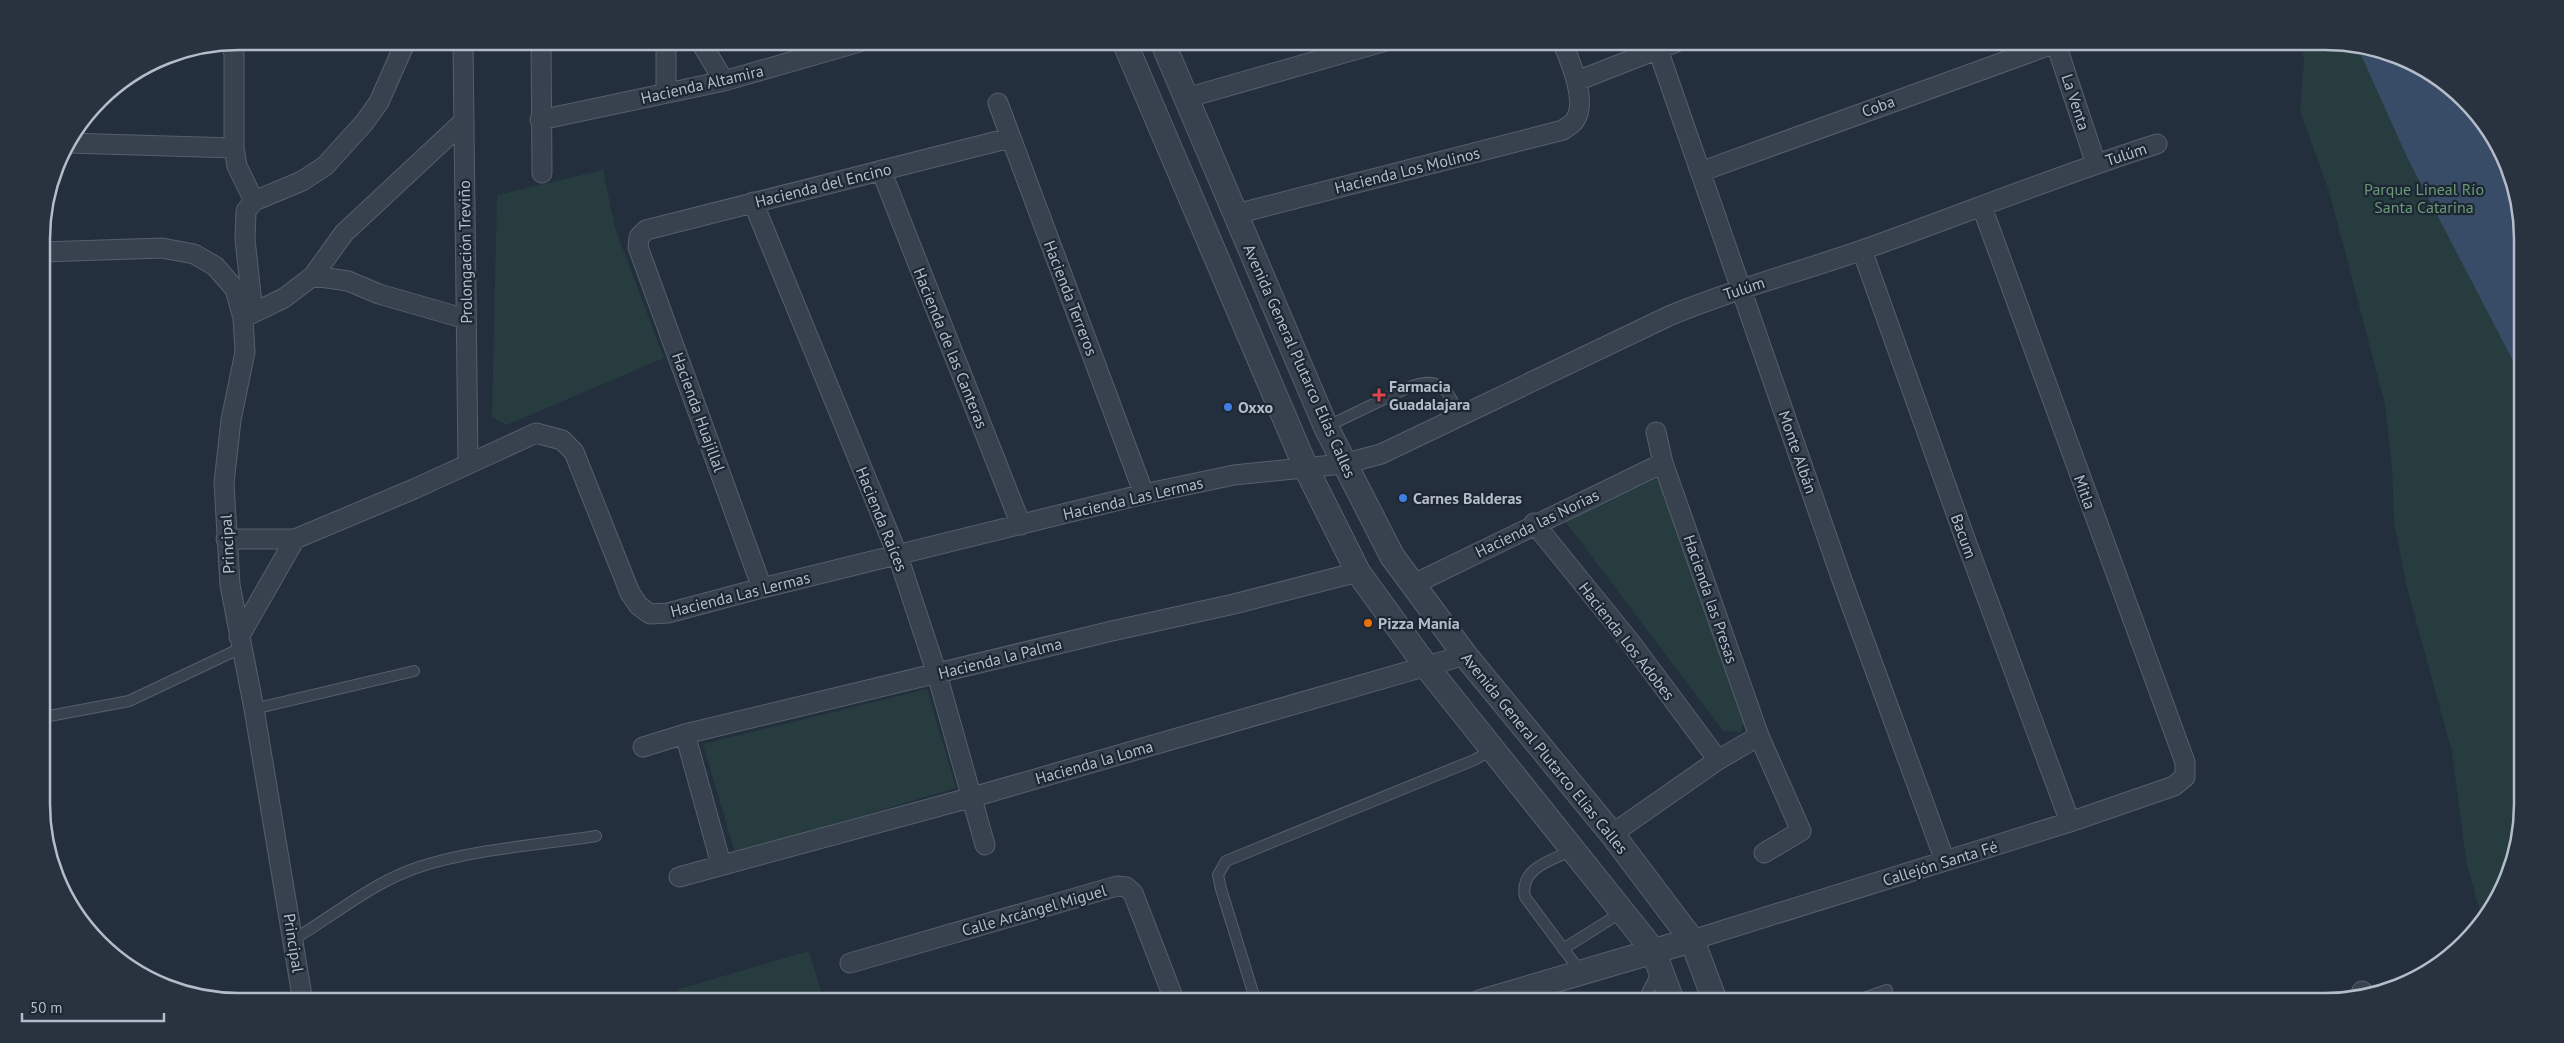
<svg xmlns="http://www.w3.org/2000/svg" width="2564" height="1043" font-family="'PT Sans',sans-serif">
	<rect width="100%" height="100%" fill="#242f3e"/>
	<path fill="#263c3f" d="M2299,41C2378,41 2445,63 2489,132C2495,142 2504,153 2508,165C2513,180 2517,197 2521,213L2523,804L2512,868L2483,922L2466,860L2452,752L2406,584L2394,521L2392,466L2385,404L2329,191L2300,111L2304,60Z
		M603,170L615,228L664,358L506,425L492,417L497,195Z
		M1661,477L1745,714L1741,732L1723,731L1565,521Z
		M927,689L956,788L735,853L703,744Z
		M809,951L824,1002H677L679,989Z"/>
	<path fill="#394c67" d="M2357,46L2389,52L2435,75L2474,109L2508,163L2521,213L2522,378L2407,157Z"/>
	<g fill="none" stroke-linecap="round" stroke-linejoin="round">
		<g stroke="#565f6c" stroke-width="12">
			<path id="service" d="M1326,427L1407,388C1440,375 1446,387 1460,416
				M254,709L414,671
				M44,717L129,701L241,648
				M1573,850C1552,860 1519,868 1525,897L1580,971
				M294,939C335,915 373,882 419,867C474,849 539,845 596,836
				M1563,949L1622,912
				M1643,1001L1658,971
				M1855,1001L1887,990
				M1256,1002L1221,889L1218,875L1226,861L1474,760L1492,750"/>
		</g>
		<g stroke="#565f6c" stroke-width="21">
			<path id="minor" d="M463,41L468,464
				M541,41L542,173
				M700,41L724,81
				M1655,41L1842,580L1945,861
				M2055,41L2096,164
				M231,43L234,54V148L237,166L254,201
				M1577,81L1679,41
				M666,93V41
				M1186,98L1386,41
				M998,103L1144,494
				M540,120L724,81L863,41
				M68,143L234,148
				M881,170L1021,525
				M1700,172L2056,43
				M753,202L898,556L937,674L985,845
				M1236,214L1563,130C1567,127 1573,124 1575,120C1588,101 1570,61 1562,41
				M1862,250L1967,544L2070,822
				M42,252L162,248L194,254L215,266L235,289L243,318L245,352L231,420L224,483L230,585L254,709L303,1002
				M313,276L348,281L379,294L466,319
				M253,313L245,239L246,211L254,201L302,181L325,166L364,123L379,102L406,41
				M243,318L284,298L313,276L344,233L463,122
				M1656,432L1663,463L1759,736L1801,831L1764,853
				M1534,523L1631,643L1718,760
				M226,539H295L414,489L536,433L562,440L574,452L630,593L639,606L650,614L668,613L762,588L1144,494L1234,475L1343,464L1381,454L1669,316C1733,289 1800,272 1865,249C1963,214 2059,175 2157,144
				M1412,585L1663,463
				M762,588L638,247L639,237L646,230L1010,138
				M239,637L295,539
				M685,734L721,864
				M643,747L685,734L1112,631L1234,604L1358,572
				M1612,834L1718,760L1759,736
				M679,877L973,797L1465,655
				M1692,940L2070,822L2174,786L2185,777V762L1982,207
				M850,963L1117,886L1126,887L1133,893L1175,1002
				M2362,991L2364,996"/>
		</g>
		<g stroke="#565f6c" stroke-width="26">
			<path id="tertiary" d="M1124,41L1306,468L1358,572L1426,666L1653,950L1672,1001
				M1162,41L1326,427L1392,556L1465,655L1612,834L1692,940L1715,1001
				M1481,1002L1692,940"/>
		</g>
		<use href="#service" stroke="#38414e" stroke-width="10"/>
		<use href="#minor" stroke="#38414e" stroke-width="19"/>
		<use href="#tertiary" stroke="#38414e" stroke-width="24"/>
	</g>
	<path fill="#e0444e" stroke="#1d2633" stroke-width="2" d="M1376.5 387.5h5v5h5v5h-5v5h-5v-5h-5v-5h5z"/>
	<g fill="#3f7fe0" stroke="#1d2633" stroke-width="2">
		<circle cx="1228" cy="407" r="5"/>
		<circle cx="1403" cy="498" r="5"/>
	</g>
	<circle fill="#e8710a" stroke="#1d2633" stroke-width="2" cx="1368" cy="623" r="5"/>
	<g text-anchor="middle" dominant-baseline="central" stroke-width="4.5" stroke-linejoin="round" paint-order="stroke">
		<g font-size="16" fill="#b4bcc9" stroke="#1d2633">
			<text transform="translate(702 84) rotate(-13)">Hacienda Altamira</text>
			<text transform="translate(2076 102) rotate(72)">La Venta</text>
			<text transform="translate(1878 106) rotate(-20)">Coba</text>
			<text transform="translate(2126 154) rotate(-18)">Tulúm</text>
			<text transform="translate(1407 170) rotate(-14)">Hacienda Los Molinos</text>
			<text transform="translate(823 185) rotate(-14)">Hacienda del Encino</text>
			<text transform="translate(465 252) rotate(-91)">Prolongación Treviño</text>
			<text transform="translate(1744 288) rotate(-18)">Tulúm</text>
			<text transform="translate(1071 298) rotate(69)">Hacienda Terreros</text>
			<text transform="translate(951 348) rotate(68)">Hacienda de las Canteras</text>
			<text transform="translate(1300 361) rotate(66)">Avenida General Plutarco Elías Calles</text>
			<text transform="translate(699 412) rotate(70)">Hacienda Huajillal</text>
			<text transform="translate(1798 452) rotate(71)">Monte Albán</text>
			<text transform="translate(2085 492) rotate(70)">Mitla</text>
			<text transform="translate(1133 498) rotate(-13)">Hacienda Las Lermas</text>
			<text transform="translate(882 519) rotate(68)">Hacienda Raíces</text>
			<text transform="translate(1537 523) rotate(-26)">Hacienda las Norias</text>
			<text transform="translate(1964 536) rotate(70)">Bacum</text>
			<text transform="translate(227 544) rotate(-93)">Principal</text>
			<text transform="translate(740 594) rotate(-14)">Hacienda Las Lermas</text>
			<text transform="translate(1711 599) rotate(71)">Hacienda las Presas</text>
			<text transform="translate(1627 641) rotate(52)">Hacienda Los Adobes</text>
			<text transform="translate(1000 658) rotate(-14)">Hacienda la Palma</text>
			<text transform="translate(1545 753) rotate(51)">Avenida General Plutarco Elías Calles</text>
			<text transform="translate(1094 762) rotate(-16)">Hacienda la Loma</text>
			<text transform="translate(1940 863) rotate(-17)">Callejón Santa Fé</text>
			<text transform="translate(1034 910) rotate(-16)">Calle Arcángel Miguel</text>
			<text transform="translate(294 943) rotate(81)">Principal</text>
		</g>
		<g font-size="16" fill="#6b9a76" stroke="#1d2633">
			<text x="2424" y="189">Parque Lineal Río<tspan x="2424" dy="18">Santa Catarina</tspan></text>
		</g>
		<g font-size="16" font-weight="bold" fill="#b4bcc9" stroke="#1d2633" text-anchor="start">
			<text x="1389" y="386">Farmacia<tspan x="1389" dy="18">Guadalajara</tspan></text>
			<text x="1238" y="407">Oxxo</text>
			<text x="1413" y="498">Carnes Balderas</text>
			<text x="1378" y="623">Pizza Manía</text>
		</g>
	</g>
	<path d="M0 0H2564V1043H0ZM239 50H2325A189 189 0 0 1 2514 239V804A189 189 0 0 1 2325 993H239A189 189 0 0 1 50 804V239A189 189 0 0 1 239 50Z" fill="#29323f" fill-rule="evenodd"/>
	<path fill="none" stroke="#b4bcc9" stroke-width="2.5" d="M239 50H2325A189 189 0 0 1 2514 239V804A189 189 0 0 1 2325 993H239A189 189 0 0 1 50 804V239A189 189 0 0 1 239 50Z"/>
	<path d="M22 1013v8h142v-8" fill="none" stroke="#b4bcc9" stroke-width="2.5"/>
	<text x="30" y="1013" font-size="15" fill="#b4bcc9" stroke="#1d2633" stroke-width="4" paint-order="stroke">50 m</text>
</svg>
